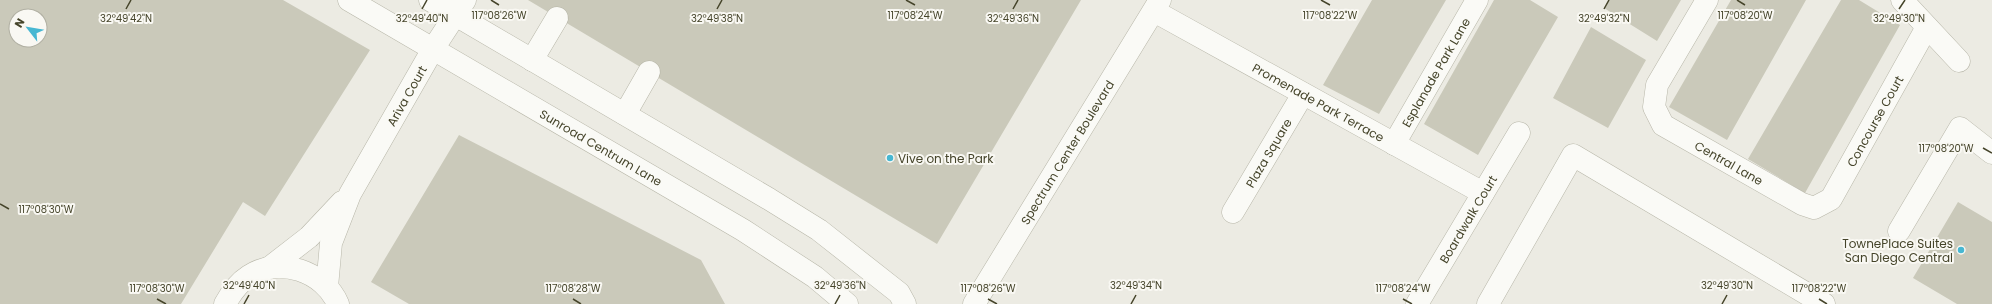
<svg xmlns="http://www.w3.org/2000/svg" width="1992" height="304" font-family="Poppins,sans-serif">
	<rect width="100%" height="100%" fill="#ecebe3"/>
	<path fill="#cac9ba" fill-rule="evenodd" d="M0,0H283L370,50L265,216L243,202L181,304H0ZM16,16H40V40H16Z
		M528,0H1081L937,244Z
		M1372,0H1446L1379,114L1323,85Z
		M1494,0H1530L1558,17L1478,155L1424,124Z
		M1609,0H1681L1657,41L1604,8Z
		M1731,0H1806L1727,140L1669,107Z
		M1841,0H1859L1900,25L1805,193L1748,159Z
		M1591,27L1646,60L1608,128L1553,98Z
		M459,135L701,260L725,304H409L371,282Z
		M1958,202L1992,222V304H1957L1913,278Z"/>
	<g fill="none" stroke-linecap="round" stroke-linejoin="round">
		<g stroke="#b7b6a8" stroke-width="23">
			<g id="minor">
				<path id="s1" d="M349,0L743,230L815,277L847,304"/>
				<path d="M430,0L769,199L819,230L899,293L905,304"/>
				<path id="s2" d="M1707,0L1657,85L1654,107L1663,125L1802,204L1814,208L1831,199L1927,27"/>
				<path d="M1902,0L1959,61"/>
				<path id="s3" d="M1154,11L1483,193"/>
				<path d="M532,60L557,18"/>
				<path d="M625,114L649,72"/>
				<path id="s4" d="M1394,144L1477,0"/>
				<path id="s5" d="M1233,212L1303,94"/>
				<path d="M1899,231L1960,128L1992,153"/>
				<path d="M269,268L309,237L342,202"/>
				<path id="s6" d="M327,287L331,243L350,194L433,49L465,0"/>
				<path d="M225,304C231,293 238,283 249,276C279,256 324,271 338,304"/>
				<path id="s7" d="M974,304L1160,0"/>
				<path id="s8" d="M1417,304L1519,133"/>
				<path d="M1488,304L1573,155L1824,304"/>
			</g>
		</g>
		<use href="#minor" stroke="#fafaf6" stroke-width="22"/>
	</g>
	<path fill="none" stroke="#45442a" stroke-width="1.5" d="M491,0L499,5M906,0L915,5M1321,0L1330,5M1737,0L1745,5M126,9L131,0M422,9L427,0M717,9L722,0M1013,9L1018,0M1604,9L1609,0M1899,9L1905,0M1983,148L1992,153M0,204L9,209M157,299L166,304M573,299L581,304M988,299L997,304M1403,299L1412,304M1819,299L1827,304M244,304L249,295M835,304L840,295M1131,304L1136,295M1722,304L1727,295"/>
	<g fill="#47b7d2" stroke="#f9f8f3" stroke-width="1.5">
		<circle cx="890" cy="158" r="4"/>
		<circle cx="1961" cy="250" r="4"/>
	</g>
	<g text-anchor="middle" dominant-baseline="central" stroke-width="4" stroke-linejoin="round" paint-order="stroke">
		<g font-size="12" fill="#45442a" stroke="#f9f8f3">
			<text stroke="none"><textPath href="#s4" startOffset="83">Esplanade Park Lane</textPath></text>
			<text stroke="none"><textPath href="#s6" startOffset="210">Ariva Court</textPath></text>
			<text stroke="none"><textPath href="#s3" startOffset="188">Promenade Park Terrace</textPath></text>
			<text stroke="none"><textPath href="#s2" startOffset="422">Concourse Court</textPath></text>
			<text stroke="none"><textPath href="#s1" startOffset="292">Sunroad Centrum Lane</textPath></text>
			<text stroke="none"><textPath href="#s7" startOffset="178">Spectrum Center Boulevard</textPath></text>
			<text stroke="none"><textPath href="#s5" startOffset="69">Plaza Square</textPath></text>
			<text stroke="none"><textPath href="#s2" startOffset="217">Central Lane</textPath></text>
			<text stroke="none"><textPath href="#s8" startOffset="99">Boardwalk Court</textPath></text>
		</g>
		<g font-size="12" fill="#45442a" stroke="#f9f8f3" text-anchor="start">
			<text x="898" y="158">Vive on the Park</text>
			<text x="1953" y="243" text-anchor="end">TownePlace Suites<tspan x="1953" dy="14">San Diego Central</tspan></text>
		</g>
	</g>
	<g font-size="10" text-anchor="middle" fill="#45442a" stroke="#f9f8f3" stroke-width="4" stroke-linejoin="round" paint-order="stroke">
		<text x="499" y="19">117°08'26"W</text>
		<text x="915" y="19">117°08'24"W</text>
		<text x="1330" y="19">117°08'22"W</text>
		<text x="1745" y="19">117°08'20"W</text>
		<text x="1013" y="22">32°49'36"N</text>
		<text x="1604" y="22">32°49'32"N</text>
		<text x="1899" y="22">32°49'30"N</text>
		<text x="126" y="22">32°49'42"N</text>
		<text x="422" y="22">32°49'40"N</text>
		<text x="717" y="22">32°49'38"N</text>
		<text x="1946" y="152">117°08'20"W</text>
		<text x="46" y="213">117°08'30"W</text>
		<text x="249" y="289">32°49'40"N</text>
		<text x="840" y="289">32°49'36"N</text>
		<text x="1136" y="289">32°49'34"N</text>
		<text x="1727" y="289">32°49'30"N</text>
		<text x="157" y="292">117°08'30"W</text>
		<text x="573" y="292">117°08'28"W</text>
		<text x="988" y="292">117°08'26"W</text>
		<text x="1403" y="292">117°08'24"W</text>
		<text x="1819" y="292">117°08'22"W</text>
	</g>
	<g transform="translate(28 28) rotate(301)"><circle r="19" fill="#f9f8f3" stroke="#b1b0a3"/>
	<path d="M0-3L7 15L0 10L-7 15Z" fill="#47b7d2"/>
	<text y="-6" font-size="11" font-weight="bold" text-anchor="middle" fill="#45442a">N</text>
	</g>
</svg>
